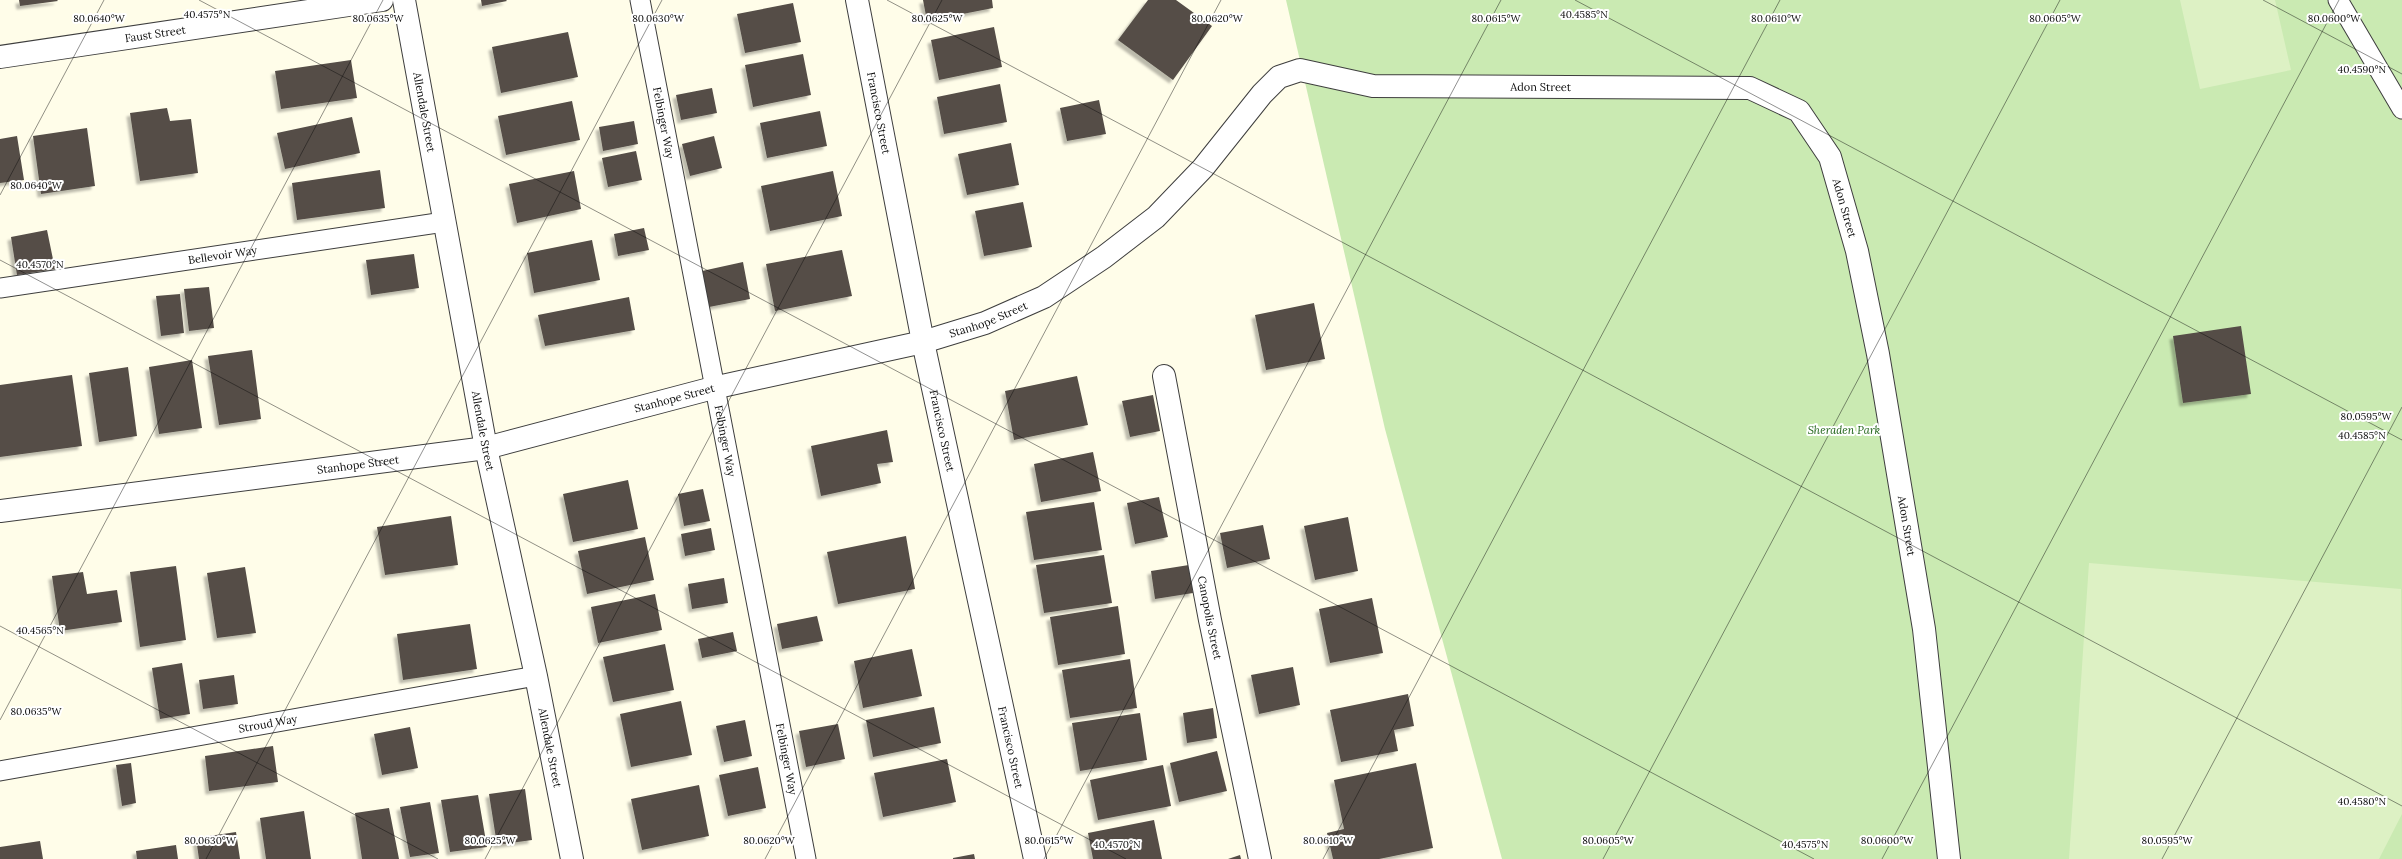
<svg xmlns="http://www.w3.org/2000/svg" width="2402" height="859" font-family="Lora,serif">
	<defs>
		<filter id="shadow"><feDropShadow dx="-3.5" dy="3.5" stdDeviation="1" flood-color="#0004"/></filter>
	</defs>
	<rect width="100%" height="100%" fill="#fffde9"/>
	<path fill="#caeab2" d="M1286,0H2402V859H1502L1385,429Z"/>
	<path fill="#ddf1c4" d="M2180,0H2275L2291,70L2200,89Z
		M2089,563L2401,589L2402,814L2379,859H2069Z"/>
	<path fill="#544d47" filter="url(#shadow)" d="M19,0H57L58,1L20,6Z
		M481,0H506L507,1L482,6Z
		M923,0H992L993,8L927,21Z
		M1148,0H1176L1212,26L1173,80L1118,40Z
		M793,3L801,42L745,53L737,14Z
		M994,27L1002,67L939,80L931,40Z
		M568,32L578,77L501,93L492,47Z
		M803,54L811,95L753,107L745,65Z
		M351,60L357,98L281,109L275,71Z
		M1000,84L1007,122L944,134L937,97Z
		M712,88L717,113L681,120L676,95Z
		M1099,100L1106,134L1067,141L1060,108Z
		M572,101L580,140L506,155L498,116Z
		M167,108L170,121L191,119L198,173L140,181L130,113Z
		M820,111L827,146L767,158L760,123Z
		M352,117L360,153L285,169L277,133Z
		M634,121L638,144L603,151L599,127Z
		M87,128L95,186L41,194L33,136Z
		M17,136L24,180L0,183V139Z
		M714,136L722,168L690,176L682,144Z
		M1011,143L1019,185L967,195L958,154Z
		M636,151L642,180L608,187L602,158Z
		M380,170L385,208L297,220L292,183Z
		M574,171L581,209L517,223L509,184Z
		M833,171L842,216L770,231L761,186Z
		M1023,202L1032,247L984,256L975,211Z
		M644,228L649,250L618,256L614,234Z
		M47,230L55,269L17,275L11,237Z
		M592,240L600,280L534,293L527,253Z
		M842,250L852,296L775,311L766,264Z
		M414,254L419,288L371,295L366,260Z
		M743,262L750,299L709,307L702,271Z
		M209,287L214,328L189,331L184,289Z
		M180,294L184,333L161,336L156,296Z
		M629,297L635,330L545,346L538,315Z
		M1314,303L1325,359L1266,370L1255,315Z
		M2241,326L2251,394L2183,403L2173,336Z
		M252,350L261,419L219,425L208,356Z
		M192,360L202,428L159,434L149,367Z
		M128,367L137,436L99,442L89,373Z
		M72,375L82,446L0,457V385Z
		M1077,376L1088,425L1014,440L1005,391Z
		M1153,395L1160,431L1130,437L1122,401Z
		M887,430L893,462L877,464L881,483L821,496L811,446Z
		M1093,452L1101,491L1041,502L1034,464Z
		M628,480L638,529L573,542L563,494Z
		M703,489L710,521L684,526L678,494Z
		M1159,497L1168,537L1135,544L1127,503Z
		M1094,502L1102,550L1034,560L1026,512Z
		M451,516L458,565L385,575L377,527Z
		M1348,517L1358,571L1315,580L1304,526Z
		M1263,525L1270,559L1227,568L1220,533Z
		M711,528L715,550L685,556L681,534Z
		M906,536L915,589L838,604L827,552Z
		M645,537L654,580L587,594L578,551Z
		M1104,555L1112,603L1044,613L1036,565Z
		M1189,565L1193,593L1155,599L1151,571Z
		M176,566L186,640L140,647L130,572Z
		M245,567L256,633L217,638L207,573Z
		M83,572L87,594L117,590L122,622L60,631L52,576Z
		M724,578L728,603L692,609L688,584Z
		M655,594L662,630L598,643L591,607Z
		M1372,598L1383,653L1330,663L1319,609Z
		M1118,606L1125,654L1058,665L1050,617Z
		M817,616L823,641L782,649L777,624Z
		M470,624L477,669L403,680L397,634Z
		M733,632L737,651L702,658L698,639Z
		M665,644L674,690L613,702L603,657Z
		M912,649L922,696L863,708L854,661Z
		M1130,659L1137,708L1070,718L1062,670Z
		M182,663L190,714L160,719L152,668Z
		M1293,667L1300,705L1259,714L1251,675Z
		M234,675L238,704L203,709L199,680Z
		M1408,694L1414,726L1394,730L1398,751L1341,762L1330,710Z
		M681,701L692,755L631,767L620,714Z
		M934,707L941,743L873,757L866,720Z
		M1213,708L1217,738L1187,743L1183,713Z
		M1140,713L1147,760L1080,771L1072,723Z
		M745,720L752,756L724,762L716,726Z
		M838,724L845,759L806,767L799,731Z
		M410,727L418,768L382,775L374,734Z
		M273,746L278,782L209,791L205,756Z
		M1217,751L1227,791L1179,802L1170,763Z
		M947,759L956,802L883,817L874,773Z
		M131,763L136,803L122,806L116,765Z
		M1416,763L1433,848L1379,859H1333L1327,833L1344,829L1334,780Z
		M1163,765L1171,806L1098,820L1090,780Z
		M758,767L766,808L728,816L719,775Z
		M699,785L709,836L642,850L631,799Z
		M525,789L532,840L497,845L489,794Z
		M478,795L487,847L450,852L441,800Z
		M430,802L439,853L410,857L400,807Z
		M389,808L399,859H362L355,813Z
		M304,811L311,859H266L260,818Z
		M1154,820L1162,859H1093L1088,833Z
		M236,832L240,859H199L196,838Z
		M40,841L43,859H0V847Z
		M176,845L178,859H137L136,851Z
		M974,854L975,859H953V858Z
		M1240,855L1241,859H1228Z"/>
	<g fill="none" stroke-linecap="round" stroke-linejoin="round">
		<g stroke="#3e3e3e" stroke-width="21">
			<g id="service">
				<path id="s1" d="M640,0L806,859"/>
				<path d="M2338,0L2402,109"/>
				<path id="s2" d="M0,288L444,222"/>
				<path id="s3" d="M0,771L536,676"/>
			</g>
		</g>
		<g stroke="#3e3e3e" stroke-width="24">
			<g id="minor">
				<path id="s4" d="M404,0L486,448L536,676L572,859"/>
				<path id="s5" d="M857,0L923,342L1035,859"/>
				<path id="s6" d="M0,57L382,0"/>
				<path id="s7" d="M1164,376L1210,620L1260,859"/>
				<path id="s8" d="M0,511L486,448L713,388L923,342L985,323L1044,297L1104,257L1156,217L1203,168L1262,94L1279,77L1300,70L1373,86L1750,88L1799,111L1830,157L1857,251L1878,354L1924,629L1949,859"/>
			</g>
		</g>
		<use href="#service" stroke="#fff" stroke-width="19"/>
		<use href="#minor" stroke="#fff" stroke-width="22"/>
	</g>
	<path fill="none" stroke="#0b0b0b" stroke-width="1" stroke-opacity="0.45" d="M199,0L1814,859M887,0L2402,806M1575,0L2402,440M2263,0L2402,74M0,195L104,0M0,260L1126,859M0,626L438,859M0,720L383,0M206,859L662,0M485,859L942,0M765,859L1221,0M1044,859L1501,0M1323,859L1780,0M1603,859L2060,0M1882,859L2339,0M2162,859L2402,407"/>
	<g text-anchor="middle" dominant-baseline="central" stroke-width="4" stroke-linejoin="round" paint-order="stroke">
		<g font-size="11" fill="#0b0b0b" stroke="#fff">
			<text stroke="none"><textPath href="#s6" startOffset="157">Faust Street</textPath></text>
			<text stroke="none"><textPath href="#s8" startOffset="1658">Adon Street</textPath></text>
			<text stroke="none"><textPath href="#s4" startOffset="114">Allendale Street</textPath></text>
			<text stroke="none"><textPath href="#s5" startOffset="115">Francisco Street</textPath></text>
			<text stroke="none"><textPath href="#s1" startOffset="125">Felbinger Way</textPath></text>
			<text stroke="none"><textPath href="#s8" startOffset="2030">Adon Street</textPath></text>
			<text stroke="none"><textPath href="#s2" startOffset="225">Bellevoir Way</textPath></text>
			<text stroke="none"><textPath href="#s8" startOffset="1009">Stanhope Street</textPath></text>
			<text stroke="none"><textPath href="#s8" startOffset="685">Stanhope Street</textPath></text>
			<text stroke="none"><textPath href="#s4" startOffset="438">Allendale Street</textPath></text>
			<text stroke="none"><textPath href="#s5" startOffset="439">Francisco Street</textPath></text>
			<text stroke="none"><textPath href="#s1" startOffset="449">Felbinger Way</textPath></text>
			<text stroke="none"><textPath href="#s8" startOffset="361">Stanhope Street</textPath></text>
			<text stroke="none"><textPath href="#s8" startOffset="2354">Adon Street</textPath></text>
			<text stroke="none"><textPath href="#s7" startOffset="246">Canopolis Street</textPath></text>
			<text stroke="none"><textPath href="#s3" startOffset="272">Stroud Way</textPath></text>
			<text stroke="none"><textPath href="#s4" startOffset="762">Allendale Street</textPath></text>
			<text stroke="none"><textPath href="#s5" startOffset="763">Francisco Street</textPath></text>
			<text stroke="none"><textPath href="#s1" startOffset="773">Felbinger Way</textPath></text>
		</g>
		<g font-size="11" font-style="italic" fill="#22651a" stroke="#fff">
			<text x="1844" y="430">Sheraden Park</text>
		</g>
	</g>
	<g font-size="10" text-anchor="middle" fill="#0b0b0b" stroke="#fff" stroke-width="4" stroke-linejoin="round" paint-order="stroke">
		<text x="207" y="18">40.4575°N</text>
		<text x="1584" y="18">40.4585°N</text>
		<text x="99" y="22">80.0640°W</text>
		<text x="378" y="22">80.0635°W</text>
		<text x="658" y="22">80.0630°W</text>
		<text x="937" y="22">80.0625°W</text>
		<text x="1217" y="22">80.0620°W</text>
		<text x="1496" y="22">80.0615°W</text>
		<text x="1776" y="22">80.0610°W</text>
		<text x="2334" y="22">80.0600°W</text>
		<text x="2055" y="22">80.0605°W</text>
		<text x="2362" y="73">40.4590°N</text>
		<text x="36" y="189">80.0640°W</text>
		<text x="40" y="268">40.4570°N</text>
		<text x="2366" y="420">80.0595°W</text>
		<text x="2362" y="439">40.4585°N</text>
		<text x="40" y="634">40.4565°N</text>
		<text x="36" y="715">80.0635°W</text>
		<text x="2362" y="805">40.4580°N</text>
		<text x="210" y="844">80.0630°W</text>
		<text x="490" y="844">80.0625°W</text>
		<text x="769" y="844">80.0620°W</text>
		<text x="1049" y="844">80.0615°W</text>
		<text x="1328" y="844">80.0610°W</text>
		<text x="1608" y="844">80.0605°W</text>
		<text x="1887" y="844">80.0600°W</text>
		<text x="2167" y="844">80.0595°W</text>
		<text x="1117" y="848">40.4570°N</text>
		<text x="1805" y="848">40.4575°N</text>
	</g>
</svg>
